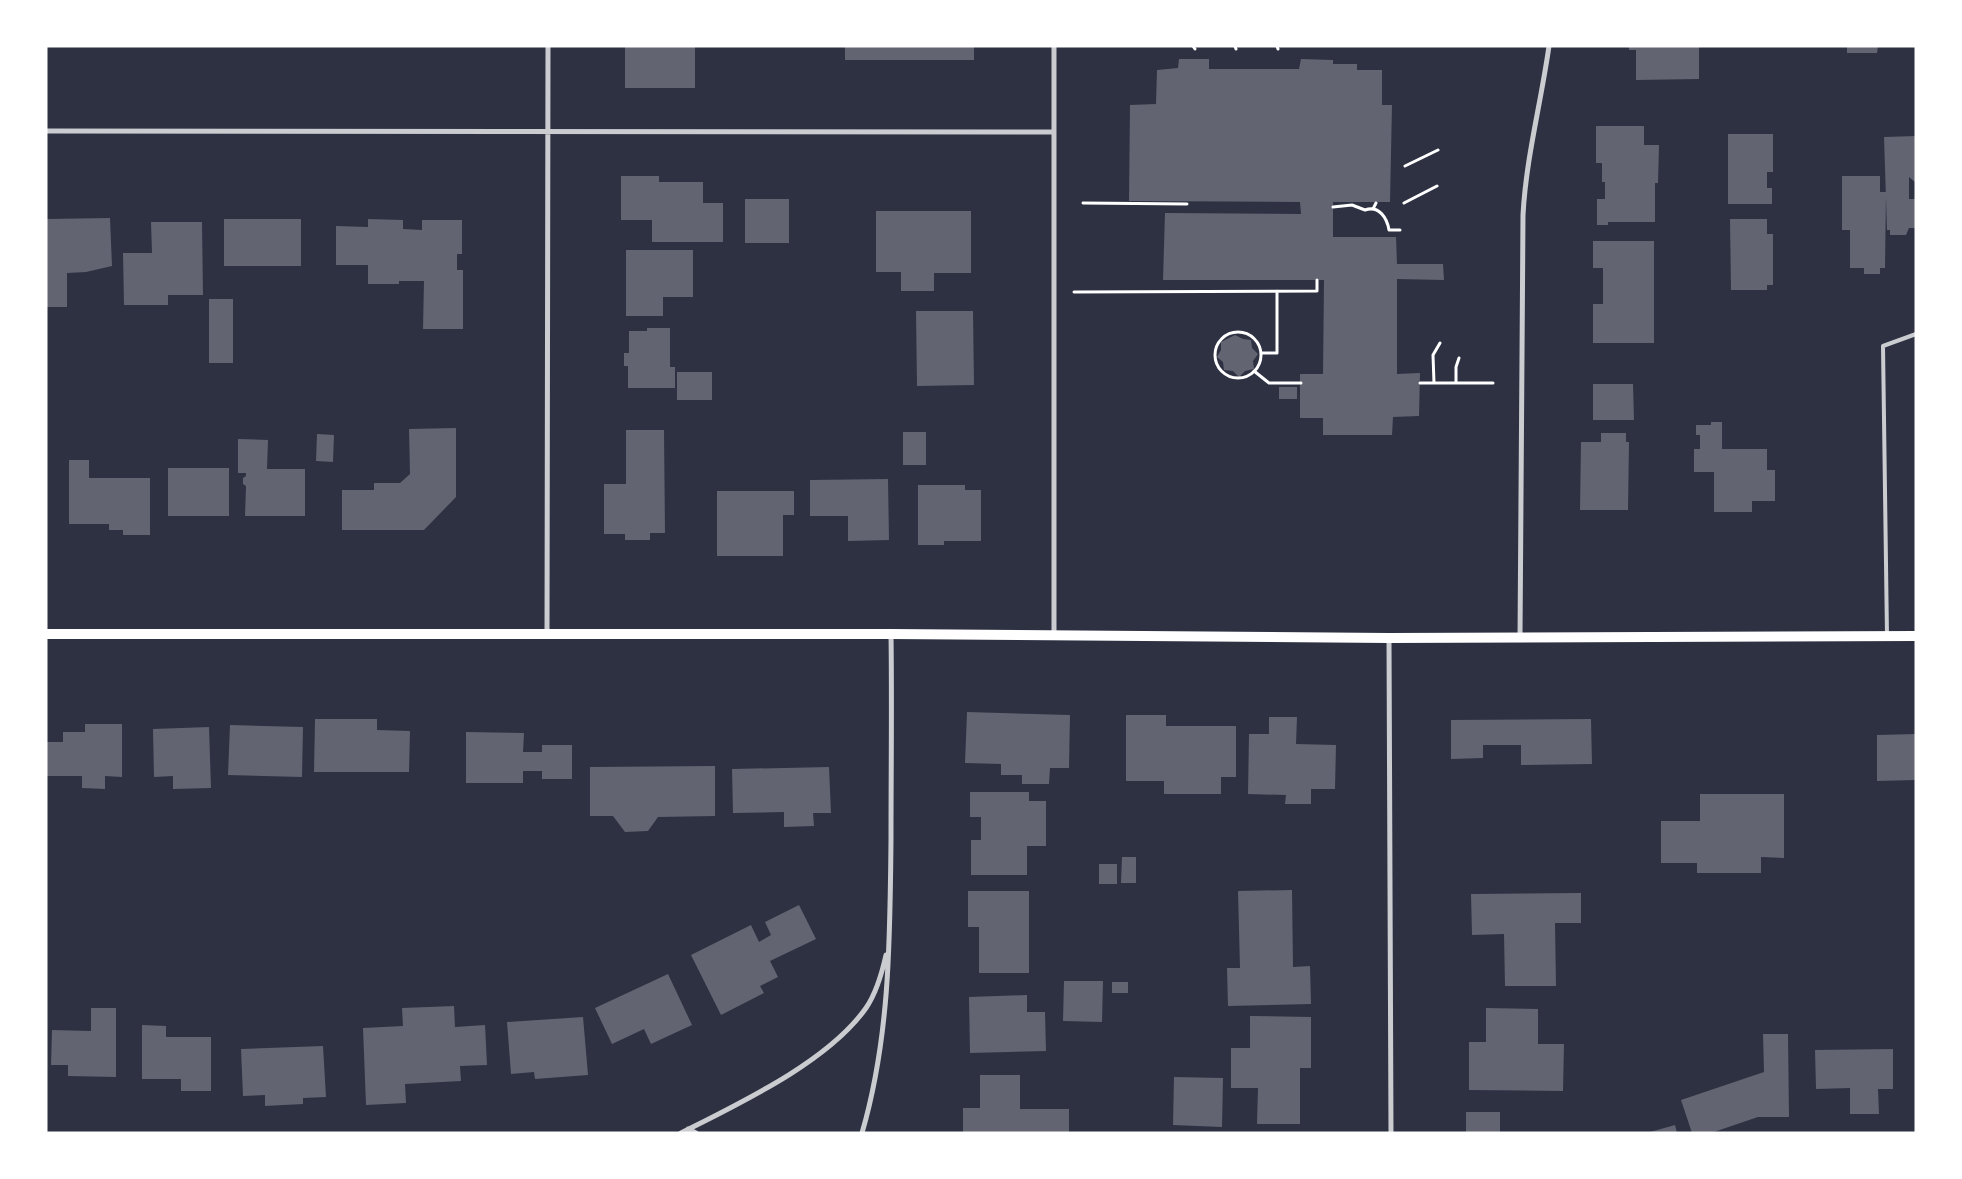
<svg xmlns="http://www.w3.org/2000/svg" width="1962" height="1179" font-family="'Varela Round',sans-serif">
	<rect width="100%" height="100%" fill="#2d3142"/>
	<path fill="#626471" d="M625,46H695V88H625Z
		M845,46H974V60H845Z
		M1629,46H1699V79L1636,80V50H1629Z
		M1847,46H1878L1877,53H1847Z
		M1179,59H1209V69H1299L1301,59L1333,60V64H1357V70H1382V105H1392L1390,202H1333V237H1396L1397,264H1443L1444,280L1397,279V374L1420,373L1419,416L1393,417L1392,435H1323V418H1300V374H1323L1324,280H1163L1165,213L1301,214L1300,202L1129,201L1130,105L1156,104L1157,70L1178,68Z
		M1596,126H1644V145H1659L1658,183H1655V222H1608V225H1597V199H1605V182H1602V163H1596Z
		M1728,134H1773V172H1767V188H1772V204H1728Z
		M1916,136V183L1909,177V199H1916V228H1909L1906,235H1890V230H1887L1884,137Z
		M621,176H659V182H703V203H723V242H652V220H621Z
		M1842,176H1880V192H1886L1885,268H1880V274H1864V268H1850V230H1842Z
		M745,199H789V243H745Z
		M876,211H971V273H934V291H901V272H876Z
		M110,218L112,266L86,272L67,273V307H46V219Z
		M224,219H301V266H224Z
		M368,219L403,220V229L422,230V220H462V254H457V270H463V329H423L424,281H399V284H368V265H336V226L368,227Z
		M1730,219H1767V234H1773V285H1767V290H1731Z
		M151,222H202L203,295H168V305H124L123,253H152Z
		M1593,241H1654V343H1593V304H1603V268H1593Z
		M626,250H693V297H663V316H626Z
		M209,299H233V363H209Z
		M916,311H973L974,385L917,386Z
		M647,328H670V367H675V388H628V366H624V353H629V331H647Z
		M1235,335L1243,339L1251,340L1252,348L1258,354L1253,361L1254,369L1245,371L1239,377L1233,371L1224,370L1223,362L1217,357L1221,350V342Z
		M677,372H712V400H677Z
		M1593,384H1633L1634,420H1593Z
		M1279,387H1297V399H1279Z
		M1711,422H1722V449H1767V470H1775V501H1752V512H1714V472H1694V449H1700V435H1696V425H1711Z
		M456,428V497L424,530H342V490H374V483H400L410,474L409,429Z
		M626,430H664L665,533H650V540H625V534H604V484H626Z
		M903,432H926V465H903Z
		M1601,433H1626V442H1629L1628,510H1580L1581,442H1601Z
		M317,434L334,435L333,462L316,461Z
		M238,439L268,440L267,469H305V516H245L246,486L243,484V478L246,476V473H238Z
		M69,460H89V478H150V535H123V530H109V524H69Z
		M168,468H229V516H168Z
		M888,479L889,540L848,541V516H810V480Z
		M918,485H965V490H981V541H944V545H918Z
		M717,491H794V515H783V556H717Z
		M967,712L1070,715L1069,768H1050L1049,784H1022V775H1001V764L965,763Z
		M1126,715H1166V726H1236V777H1221V794H1164V781H1126Z
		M1269,717H1297L1296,744L1336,745L1335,789H1311V804H1285L1286,795L1248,794L1249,734H1269Z
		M315,719H377V730L410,731L409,772H314Z
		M1591,719L1592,764L1521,765V745H1483V758L1451,759V720Z
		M85,724H122V777L105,776V789L82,788V776H46V742H63V732H85Z
		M230,725L303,727L302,777L228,775Z
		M209,727L211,788L173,789V776L154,777L153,729Z
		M466,732L524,733L523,752H542V745H572V779H542V771H523V783H466Z
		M1916,734V780L1877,781V735Z
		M715,766V816L658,817L648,831L625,832L613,816H590V767Z
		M829,767L831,813H813L814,826L784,827V812L733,813L732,769Z
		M970,792H1029V801H1046V846H1027V875H971V840H981V817H970Z
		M1700,794H1784V858L1761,857V873H1697V863H1661V821H1700Z
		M1122,857H1136V883H1121Z
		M1099,864H1117V884H1099Z
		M1292,890L1293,967L1310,966L1311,1004L1228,1006L1227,968H1240L1238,891Z
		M968,891H1029V973H979V927H968Z
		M1581,893V923H1555L1556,986H1505L1504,934L1472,935L1471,894Z
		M799,905L816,939L770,961L778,977L760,986L764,993L721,1015L691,955L751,925L759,942L771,935L765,922Z
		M668,974L692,1025L651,1044L644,1029L612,1044L595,1008Z
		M1064,981H1103L1102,1022L1063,1021Z
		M1112,982H1128V993H1112Z
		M1027,995V1012H1045L1046,1051L970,1053L969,997Z
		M454,1006L455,1027L485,1025L487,1065L460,1066L461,1081L405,1084L406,1103L366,1105L363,1028L403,1026L402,1008Z
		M91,1008H116V1077L68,1076V1065H51L52,1030L91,1031Z
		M1486,1008L1538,1009V1044H1564L1563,1091L1469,1090V1042H1486Z
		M1250,1016L1311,1017V1068H1300V1124H1257L1258,1088H1231V1048H1250Z
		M583,1017L588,1075L535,1079L534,1072L511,1074L507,1022Z
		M142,1025L166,1026V1037H211V1091H181V1079H142Z
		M1763,1034H1788L1789,1117H1758L1711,1133H1692L1681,1100L1764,1072Z
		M323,1046L326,1097L303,1098V1104L265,1106V1095L243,1096L241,1049Z
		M1893,1049V1089H1878L1879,1114H1850V1088L1816,1089L1815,1050Z
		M980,1075H1020V1109H1069V1133H963V1108H980Z
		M1174,1077L1223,1078L1222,1127L1173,1125Z
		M1466,1112H1500V1133H1466Z
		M1675,1125L1677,1133H1651L1650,1132Z"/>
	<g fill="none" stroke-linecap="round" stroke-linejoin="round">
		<path stroke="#fff" stroke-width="3" d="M1193,46L1195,49
			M1235,46L1236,49
			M1277,46L1278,49
			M1405,166L1438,150
			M1083,203L1187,204
			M1404,203L1437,186
			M1333,207L1352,205L1365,210C1379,205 1387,218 1389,230H1400
			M1373,209L1376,203
			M1074,292L1317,291V280
			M1215 355a23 23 0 1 1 46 0a23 23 0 1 1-46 0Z
			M1261,353H1277V291
			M1254,371L1269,383H1301
			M1420,383H1493
			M1434,383L1433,355L1440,343
			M1456,383V367L1459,358"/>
		<path stroke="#caccd0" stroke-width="4" d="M1887,636L1883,346L1916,334"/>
		<path stroke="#caccd0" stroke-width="5" d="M1054,46V635
			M46,131L1054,132
			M547,635L548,46
			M1389,638L1391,1133
			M1520,638L1523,215C1526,158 1541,103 1549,46
			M688,1129L696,1133
			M681,1133C740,1103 828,1062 866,1008C877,992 882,973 886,955
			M862,1133C890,1037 890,938 891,839C891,771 892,703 891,634"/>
		<path stroke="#fff" stroke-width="10" d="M46,634H891L1389,638L1916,636"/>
	</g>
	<rect width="1962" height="1179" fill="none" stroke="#ffffff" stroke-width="95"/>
</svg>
